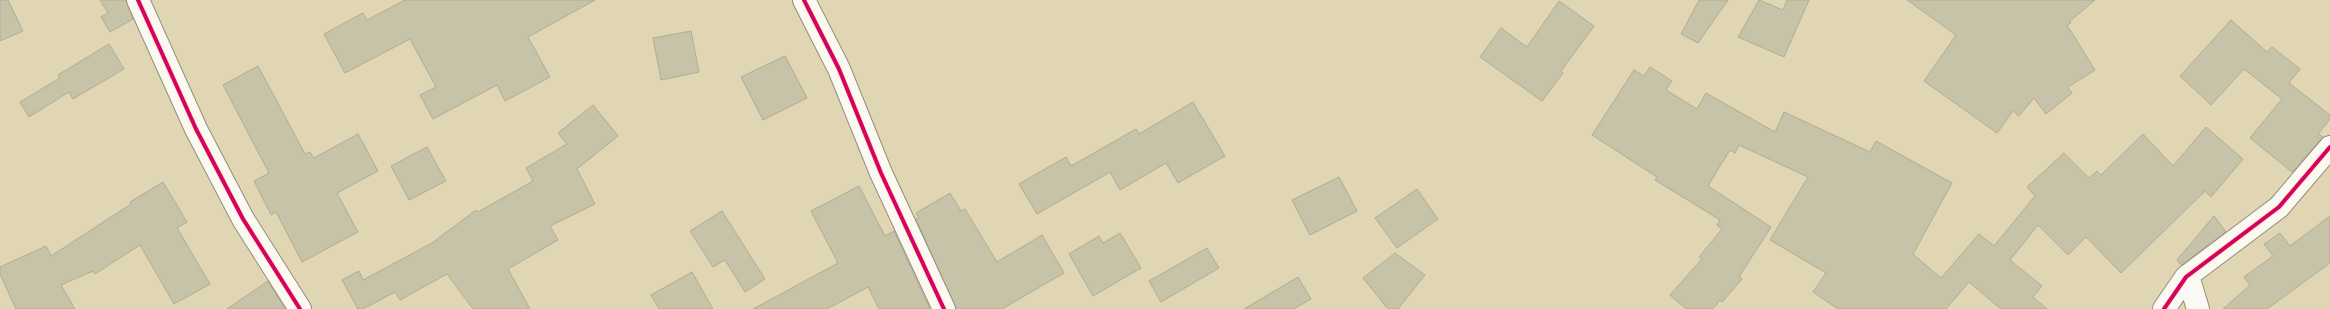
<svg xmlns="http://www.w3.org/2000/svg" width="2330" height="309" font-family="'IBM Plex Sans',sans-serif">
	<rect width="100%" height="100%" fill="#e0d6b4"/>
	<path fill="#c6c3a8" stroke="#b0ad92" d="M0,0H8L23,31L0,41Z
		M100,0H126L133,19L110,32L101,17L108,13Z
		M405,0H595L528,37L550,77L505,101L497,85L433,119L420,95L436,87L410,39L345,73L324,34L363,13L367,20Z
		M1699,0H1728L1698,43L1681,34Z
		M1759,0L1783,10L1787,0H1809L1784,57L1738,37Z
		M1907,0H2095L2070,21L2071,23L2067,25L2095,70L2068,87L2072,93L2046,114L2034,98L2019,116L2013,111L1997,133L1924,81L1956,35Z
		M1559,1L1594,26L1561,71L1563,73L1542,101L1480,57L1501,28L1527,47Z
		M2231,20L2267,52L2272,47L2300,69L2289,83L2330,115V119L2318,134L2323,137L2292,172L2250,138L2282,99L2244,69L2211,105L2180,76Z
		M691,31L699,72L661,80L653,38Z
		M109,44L124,69L73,99L69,92L29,117L20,102L60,78L58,75Z
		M785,56L807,98L763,120L741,77Z
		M258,66L305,154L310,152L314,158L358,134L378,171L337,193L358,232L302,262L276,212L271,215L254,181L269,173L223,85Z
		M1650,67L1672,81L1666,90L1697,109L1706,93L1775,132L1784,112L1870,152L1876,141L1952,183L1913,254L1941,278L1979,234L1994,246L2035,196L2027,187L2064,153L2089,178L2097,171L2101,175L2143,134L2173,166L2206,127L2243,159L2211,197L2205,191L2121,273L2086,237L2068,255L2038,225L2010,260L2042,286L2033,297L2047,309H2001L1969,282L1946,309H1838L1813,292L1826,273L1770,240L1808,177L1739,145L1735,153L1730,150L1708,186L1771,227L1739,277L1742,279L1722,302L1720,300L1713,309H1686L1670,295L1702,259L1699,257L1722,229L1717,225L1720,220L1655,180L1657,177L1592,135L1634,70L1644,76Z
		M1193,102L1225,156L1178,183L1166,163L1120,190L1110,172L1037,214L1019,184L1066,157L1071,166L1136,129L1139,134Z
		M593,105L618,136L577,169L595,204L550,226L558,240L508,269L530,309H473L447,274L400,300L395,292L363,309H358L342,280L359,271L363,280L432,243L476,210L478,212L533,181L526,168L567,144L558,133Z
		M427,147L446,181L409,200L391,166Z
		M1339,177L1357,211L1310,235L1292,200Z
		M163,182L187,222L177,228L210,284L174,304L140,245L95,274L93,271L61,285L75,309H16L0,274V267L46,246L51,256L131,204L130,202Z
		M859,186L885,236L894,231L930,309H879L868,287L827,309H753L838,263L811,211Z
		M1417,189L1438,219L1397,248L1375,218Z
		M950,193L961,211L965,209L997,262L1042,235L1064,273L1002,309H956L916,219L919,218L916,213Z
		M722,211L765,279L745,292L725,260L713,267L690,231Z
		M2214,216L2226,232L2181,265L2177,260Z
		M2330,216V263L2267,309H2223L2250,285L2244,277L2273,256L2264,244L2280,233L2290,246Z
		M1120,233L1141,268L1093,296L1069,254L1099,236L1103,243Z
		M1207,248L1219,268L1161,302L1149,281Z
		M1395,253L1425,275L1398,309H1388L1363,278Z
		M692,272L713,309H659L651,295Z
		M1298,277L1311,299L1294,309H1244Z
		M268,281L285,309H227Z"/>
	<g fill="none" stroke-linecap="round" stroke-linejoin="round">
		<g stroke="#968e74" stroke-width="24">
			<path id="street" d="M138,0L196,129L243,219L300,309
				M804,0L839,69L881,173L944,309
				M2188,276L2198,309
				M2164,309L2186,277L2279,207L2330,147"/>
		</g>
		<use href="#street" stroke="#faf9f4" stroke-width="22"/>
		<g stroke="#ffeeaf" stroke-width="6">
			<path id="cycleway" d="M138,0L196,129L243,219L300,309
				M804,0L839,69L881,173L944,309
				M2164,309L2186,277L2279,207L2330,147"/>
		</g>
		<use href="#cycleway" stroke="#d6006c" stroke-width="4"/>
	</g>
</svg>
